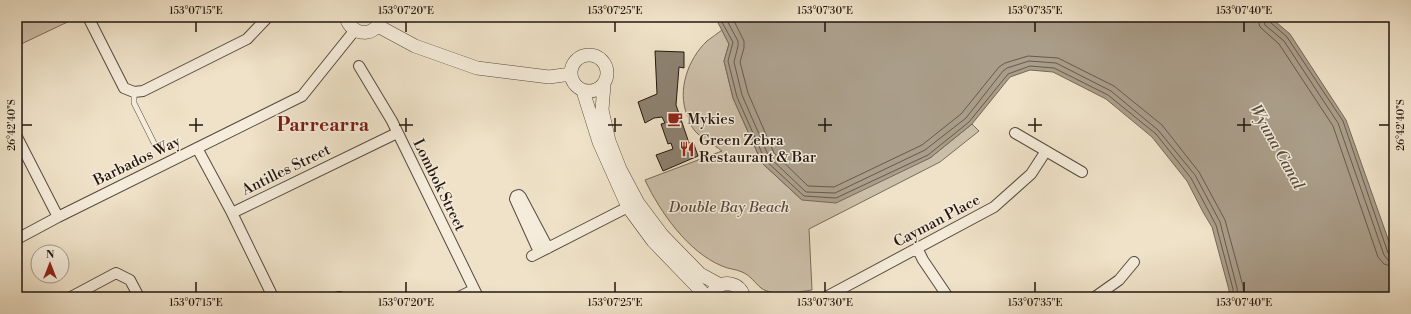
<svg xmlns="http://www.w3.org/2000/svg" width="1411" height="314" font-family="'Libre Bodoni',serif">
	<rect width="100%" height="100%" fill="#efe2c8"/>
	<filter id="stains"><feTurbulence type="fractalNoise" baseFrequency=".005" numOctaves="4"/><feColorMatrix values="0 0 0 0 .2 0 0 0 0 .09 0 0 0 0 .02 0 0 0 .5 -.17"/></filter>
	<radialGradient id="worn" r=".72"><stop offset=".6" stop-color="#630" stop-opacity="0"/><stop offset="1" stop-color="#630" stop-opacity=".3"/></radialGradient>
	<path fill="#ccbfa9" stroke="#786b5c" d="M17,17H78L17,46Z
		M722,30L729,44L724,61L733,98L762,163L802,200L930,158L972,124L979,131L940,162L809,229L812,290C798,292 773,297 761,288C755,283 750,275 742,272C736,269 728,269 722,266C688,252 660,212 645,180L722,151C713,144 703,140 695,131C691,127 689,120 687,115C677,90 688,59 707,41C712,37 717,34 722,30Z"/>
	<path fill="#aa9d89" stroke="#746759" d="M715,17H1270L1290,34L1346,120L1393,253L1394,297H1229V290L1212,227L1203,212L1187,181L1152,137L1106,99L1053,72L1030,70L1010,77L972,124L930,158L836,203L802,200L762,163L733,98L724,61L729,44Z"/>
	<g fill="none" stroke-linecap="round" stroke-linejoin="round">
		<path stroke="#665a4c" stroke-width="1" d="M719,17L733,42L728,61L737,97L765,160L804,196L836,198L928,155L969,122L1008,74L1030,66L1054,68L1108,95L1156,134L1191,178L1216,225L1233,289V297
			M725,17L738,41V46L734,62L742,95L769,157L806,192L835,193L925,150L966,118L1003,71L1007,68L1029,61L1056,63L1111,91L1158,130L1195,175L1220,222L1237,288L1238,297
			M732,17L744,41V48L740,62L748,93L774,153L808,186L834,187L922,145L961,114L999,67L1005,63L1028,56L1058,58L1114,86L1162,125L1199,172L1225,220L1243,286L1244,297
			M1257,17L1260,27L1279,44L1333,126L1378,257L1384,264L1394,267
			M1263,17L1265,25L1284,41L1338,123L1384,255L1388,260L1394,261
			M1268,17L1270,22L1287,37L1343,121L1388,253L1391,256H1394"/>
	</g>
	<path fill="#8d8170" stroke="#231710" d="M655,51L684,52V68L679,67L676,105L689,143L693,142L698,156L663,171L656,155L673,149L671,143L668,144L661,124L665,123L662,117L654,118L645,123L638,102L657,94Z"/>
	<g fill="none" stroke-linecap="round" stroke-linejoin="round">
		<g stroke="#564a3e" stroke-width="6">
			<path id="service" d="M134,92V103L156,147"/>
		</g>
		<g stroke="#564a3e" stroke-width="12">
			<path id="minor" d="M88,17L124,88L134,92L143,91L247,39L266,19
				M359,66L392,121L478,297
				M1015,133L1082,172
				M17,137L58,217
				M197,148L232,213L273,297
				M232,213L397,133
				M17,239L58,217L302,96L355,30
				M917,248L923,260L948,297
				M539,252L515,199L516,196L519,195L521,197L548,248
				M532,256L628,207
				M71,297L116,273L130,280L139,297
				M338,297H340
				M459,297L473,290
				M826,297L994,207L1031,174L1046,151
				M1095,297L1119,280L1134,262"/>
		</g>
		<g stroke="#564a3e" stroke-width="14">
			<path id="tertiary" d="M346,17C351,37 377,38 381,17
				M378,26L415,46L477,68L549,77L571,74
				M571 73a18 18 0 1 1 36 0a18 18 0 1 1-36 0Z
				M604,85L602,110L609,141L620,169L638,203L662,235L700,274L720,285
				M583,91L599,142L628,207L653,241L707,297
				M714,290C724,279 740,283 744,297"/>
		</g>
		<use href="#service" stroke="#f5ecdb" stroke-width="5"/>
		<use href="#minor" stroke="#f5ecdb" stroke-width="10"/>
		<use href="#tertiary" stroke="#f5ecdb" stroke-width="13"/>
	</g>
	<path fill="none" stroke="#231710" stroke-width="1.5" d="M196,22V32M406,22V32M615,22V32M825,22V32M1035,22V32M1244,22V32M196,118V132M406,118V132M615,118V132M825,118V132M1035,118V132M1244,118V132M22,125H32M189,125H203M399,125H413M608,125H622M818,125H832M1028,125H1042M1237,125H1251M1379,125H1389M196,282V292M406,282V292M615,282V292M825,282V292M1035,282V292M1244,282V292"/>
	<defs>
		<g id="cafe-bare" transform="scale(1.2)"><path d="M-5.5-4.5H6V0H3Q3 3.5 0 3.5H-2.5Q-5.5 3.5-5.5 0ZM3-3.2v2h1.7v-2ZM-6 4.5H4V6H-6Z" fill="#8f2418" stroke="#f5ecdb" stroke-width="2.5" paint-order="stroke"/></g>
		<g id="restaurant-bare" transform="scale(1.2)"><path d="M-5-6h1v4h1v-4h1v4h1v-4h1v5L-1.5 .5V6h-2V.5L-5-1ZM5-6V6H3V1.5H1.5Q1.5-4 5-6Z" fill="#8f2418" stroke="#f5ecdb" stroke-width="2.5" paint-order="stroke"/></g>
	</defs>
	<g fill-rule="evenodd">
		<use href="#cafe-bare" x="675" y="119"/>
		<use href="#restaurant-bare" x="687" y="149"/>
	</g>
	<g text-anchor="middle" dominant-baseline="central" stroke-width="3" stroke-linejoin="round" paint-order="stroke">
		<g font-size="15" fill="#231710" stroke="#f5ecdb" text-anchor="start">
			<text x="687" y="119">Mykies</text>
			<text x="699" y="140">Green Zebra<tspan x="699" dy="17">Restaurant &amp; Bar</tspan></text>
		</g>
		<g font-size="15" fill="#231710" stroke="#f5ecdb">
			<text transform="translate(137 161) rotate(-26)">Barbados Way</text>
			<text transform="translate(286 170) rotate(-26)">Antilles Street</text>
			<text transform="translate(439 185) rotate(64)">Lombok Street</text>
			<text transform="translate(937 221) rotate(-28)">Cayman Place</text>
		</g>
		<g font-size="15" font-style="italic" fill="#56493e" stroke="#f5ecdb">
			<text x="729" y="207">Double Bay Beach</text>
		</g>
		<g font-size="16" font-style="italic" fill="#594d40" stroke="#f5ecdb">
			<text transform="translate(1277 147) rotate(61)">Wyuna Canal</text>
		</g>
		<g font-size="19" font-weight="bold" fill="#7a1f14" stroke="#f5ecdb">
			<text x="323" y="125">Parrearra</text>
		</g>
	</g>
	<rect width="1411" height="314" fill="none" stroke="#efe2c8" stroke-width="44"/>
	<g transform="translate(50 264)"><circle r="19" fill="#f5ecdb" stroke="#a1978a"/>
	<path d="M0-3L7 15L0 10L-7 15Z" fill="#8f2418"/>
	<text y="-6" font-size="11" font-weight="bold" text-anchor="middle" fill="#231710">N</text>
	</g>
	<rect x="22" y="22" width="1367" height="270" fill="none" stroke="#231710" stroke-width="1.5"/>
	<g font-size="10" text-anchor="middle" fill="#231710">
		<text x="196" y="14">153°07'15"E</text>
		<text x="406" y="14">153°07'20"E</text>
		<text x="615" y="14">153°07'25"E</text>
		<text x="825" y="14">153°07'30"E</text>
		<text x="1035" y="14">153°07'35"E</text>
		<text x="1244" y="14">153°07'40"E</text>
		<text transform="translate(11 125) rotate(-90)" y="4">26°42'40"S</text>
		<text transform="translate(1400 125) rotate(-90)" y="4">26°42'40"S</text>
		<text x="196" y="306">153°07'15"E</text>
		<text x="406" y="306">153°07'20"E</text>
		<text x="615" y="306">153°07'25"E</text>
		<text x="825" y="306">153°07'30"E</text>
		<text x="1035" y="306">153°07'35"E</text>
		<text x="1244" y="306">153°07'40"E</text>
	</g>
	<rect width="100%" height="100%" filter="url(#stains)"/>
	<rect width="100%" height="100%" fill="url(#worn)"/>
</svg>
